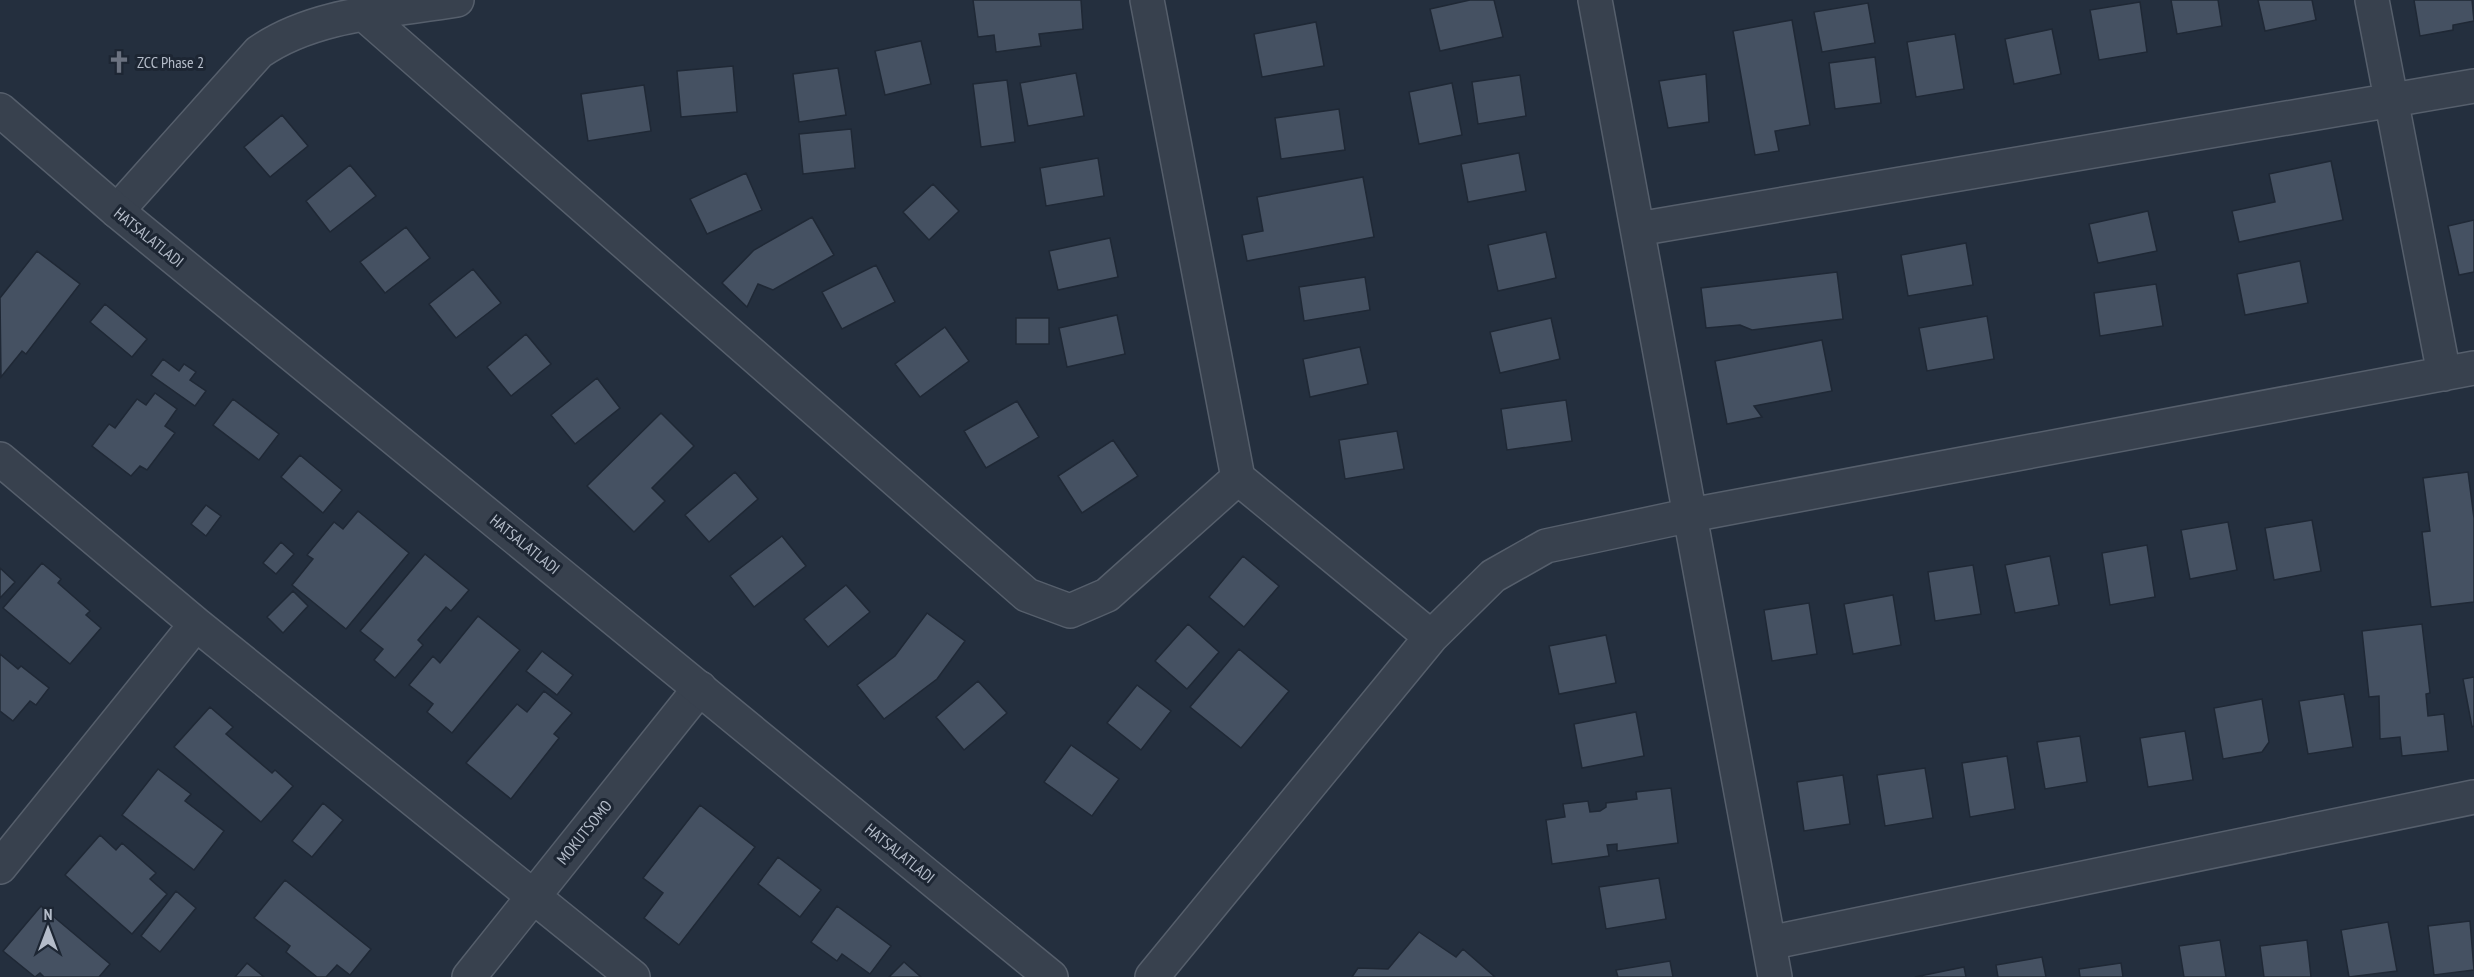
<svg xmlns="http://www.w3.org/2000/svg" width="2474" height="977" font-family="'PT Sans Narrow',sans-serif">
	<rect width="100%" height="100%" fill="#242f3e"/>
	<path fill="#455162" stroke="#1f2835" stroke-width="1.5" d="M973,0H1081L1083,29L1039,34L1041,46L996,52L994,35L978,37Z
		M1470,0H1494L1503,37L1440,51L1430,9Z
		M2171,0H2218L2222,26L2177,34Z
		M2258,0H2312L2316,20L2265,31Z
		M2414,0H2472L2474,21L2453,25V30L2420,36Z
		M2140,2L2147,52L2099,60L2090,10Z
		M1868,3L1875,43L1822,52L1814,12Z
		M1792,20L1810,125L1775,131L1779,151L1755,155L1733,31Z
		M1316,22L1324,66L1262,77L1254,34Z
		M2052,29L2061,74L2014,84L2005,39Z
		M1955,34L1964,89L1916,97L1907,42Z
		M921,41L931,84L885,95L875,51Z
		M1875,57L1881,103L1835,109L1829,63Z
		M733,66L737,112L681,117L677,71Z
		M838,68L846,115L799,122L793,74Z
		M1076,73L1084,116L1028,126L1020,83Z
		M1706,74L1709,122L1668,128L1659,81Z
		M1520,75L1526,116L1478,124L1472,82Z
		M1007,80L1015,142L981,147L973,84Z
		M1452,83L1462,135L1419,144L1409,92Z
		M644,85L651,131L588,141L581,94Z
		M1339,109L1345,150L1281,159L1275,118Z
		M282,115L308,146L270,177L244,147Z
		M851,129L855,168L803,174L799,134Z
		M1519,153L1526,191L1468,202L1461,164Z
		M1098,158L1104,196L1046,206L1040,168Z
		M2331,161L2343,220L2239,242L2232,211L2275,202L2269,174Z
		M350,165L376,196L330,232L306,201Z
		M746,173L762,210L707,234L690,199Z
		M1363,177L1374,237L1247,261L1242,235L1263,231L1257,197Z
		M933,184L959,211L929,240L903,212Z
		M2148,211L2157,251L2098,263L2089,224Z
		M812,217L834,255L773,290L758,284L747,307L722,283L754,250Z
		M2474,220V272L2459,275L2448,226Z
		M406,227L430,258L385,293L360,262Z
		M1546,232L1556,278L1498,291L1488,245Z
		M1110,238L1118,277L1058,290L1049,251Z
		M1966,243L1973,285L1908,296L1901,255Z
		M37,251L80,284L26,354L22,351L1,377L0,298Z
		M2300,261L2308,303L2245,315L2237,274Z
		M876,265L895,302L842,329L822,292Z
		M473,269L501,303L456,338L429,304Z
		M1837,272L1843,319L1752,330L1740,325L1706,328L1701,288Z
		M1365,277L1370,310L1304,321L1299,287Z
		M2156,284L2163,326L2100,336L2094,293Z
		M105,304L147,339L132,357L90,322Z
		M1117,315L1125,354L1067,367L1059,328Z
		M1987,316L1994,359L1927,371L1919,328Z
		M1016,318H1049V344H1016Z
		M1551,318L1560,359L1500,373L1490,332Z
		M945,327L969,361L920,397L895,364Z
		M526,334L551,364L511,396L487,367Z
		M1822,340L1832,391L1754,406L1762,417L1727,424L1715,361Z
		M1360,347L1368,384L1310,397L1303,359Z
		M163,359L179,371L184,364L196,372L190,380L206,391L195,406L151,375Z
		M597,378L620,408L575,444L551,415Z
		M155,393L177,409L165,426L175,433L147,470L140,466L131,476L92,446L109,424L115,428L137,399L146,405Z
		M233,399L279,434L259,460L213,425Z
		M1566,400L1572,441L1507,450L1501,409Z
		M1017,401L1039,437L986,468L964,431Z
		M661,413L694,446L652,488L665,501L634,532L587,486Z
		M1397,431L1404,469L1345,479L1339,440Z
		M1113,440L1138,476L1082,513L1058,476Z
		M300,455L342,490L323,513L281,477Z
		M735,472L758,499L709,542L685,515Z
		M2468,472L2474,518V602L2431,607L2422,532L2430,531L2423,478Z
		M206,505L221,516L206,536L191,524Z
		M358,511L409,553L346,629L292,585L313,559L307,555L334,522L343,529Z
		M2312,520L2321,571L2274,580L2265,528Z
		M2228,522L2237,570L2190,579L2181,530Z
		M782,536L806,566L754,607L730,576Z
		M281,542L294,554L276,574L263,563Z
		M2147,545L2155,597L2110,605L2102,553Z
		M425,554L469,590L451,611L446,607L418,640L423,645L395,678L374,660L383,649L360,631Z
		M1243,556L1279,586L1244,627L1209,597Z
		M2050,556L2059,605L2015,613L2005,565Z
		M42,563L61,579L58,583L90,611L86,615L101,628L70,664L3,608Z
		M1973,565L1981,614L1935,621L1928,572Z
		M0,568L15,582L0,598Z
		M846,585L870,612L828,647L804,619Z
		M293,591L308,606L283,633L267,617Z
		M1893,595L1901,645L1853,654L1844,604Z
		M1809,603L1817,654L1772,661L1764,610Z
		M927,613L965,641L937,679L884,719L857,685L895,656Z
		M478,616L520,650L452,733L427,712L433,704L409,685L433,656L440,663Z
		M1188,624L1219,652L1187,689L1155,661Z
		M2422,624L2430,693L2426,694L2428,716L2444,714L2448,751L2402,756L2400,737L2380,739L2379,696L2369,697L2362,631Z
		M1606,635L1616,683L1559,694L1549,646Z
		M1239,649L1289,691L1241,748L1190,707Z
		M542,651L573,675L557,695L526,671Z
		M0,654L18,669L21,666L49,688L36,705L30,701L13,721L0,711Z
		M2474,677V726L2472,727L2463,679Z
		M978,681L1007,713L964,750L936,717Z
		M1137,685L1171,711L1141,750L1107,723Z
		M544,691L572,713L554,734L559,738L511,799L466,763L517,704L527,712Z
		M2344,694L2353,747L2308,754L2299,701Z
		M2262,699L2269,742L2262,752L2223,759L2214,708Z
		M210,707L233,727L226,734L272,773L275,770L293,786L261,822L174,747Z
		M1636,712L1644,756L1582,768L1574,724Z
		M2185,731L2193,780L2148,787L2140,738Z
		M2080,736L2087,782L2045,789L2037,742Z
		M1071,745L1119,779L1092,816L1044,782Z
		M2007,756L2015,809L1970,817L1962,763Z
		M1925,768L1933,818L1885,826L1877,775Z
		M158,769L191,794L185,801L224,831L194,870L122,815Z
		M1843,775L1850,824L1804,831L1797,782Z
		M1671,788L1678,843L1617,851V844L1607,845L1609,856L1552,864L1546,820L1565,817L1563,804L1588,801L1590,812L1600,811L1606,807V803L1637,799L1636,792Z
		M323,803L343,820L312,857L292,841Z
		M700,805L755,847L679,945L644,918L663,893L643,878Z
		M100,835L116,850L122,843L156,873L150,879L167,894L132,934L65,875Z
		M778,857L821,890L800,917L758,884Z
		M1659,878L1666,919L1606,929L1599,887Z
		M285,880L371,949L350,975L337,965L326,977H317L286,952L290,946L254,918Z
		M176,891L196,908L160,952L141,936Z
		M41,906L110,964L99,977H44L40,973L35,977L3,951Z
		M837,906L891,946L870,974L842,954L837,961L811,942Z
		M2470,921L2474,970L2434,975L2428,926Z
		M2388,922L2397,971L2349,977L2341,930Z
		M1419,932L1456,957L1463,949L1495,977H1352L1358,968L1388,969Z
		M2220,940L2226,977H2184L2179,946Z
		M2307,940L2311,977H2264L2260,946Z
		M2042,957L2046,977H1998L1996,965Z
		M1670,961L1673,977H1618L1616,970Z
		M904,962L921,977H889Z
		M247,963L264,977H235Z
		M2121,963L2123,977H2080L2079,969Z
		M1964,967L1966,977H1915Z"/>
	<g fill="none" stroke-linecap="round" stroke-linejoin="round">
		<g stroke="#565f6c" stroke-width="36">
			<path id="minor" d="M1147,0L1238,478L1431,637
				M1595,0L1775,977
				M2372,0L2444,374
				M366,16L1027,595L1070,611L1107,595L1238,478
				M117,211L259,52C315,13 391,11 457,0
				M1638,229L2474,86
				M0,459L196,624L633,977
				M0,867L196,624
				M1769,943L2474,797
				M469,977L700,688
				M1152,977L1431,637L1493,576L1546,546L1691,515L2474,368"/>
		</g>
		<g stroke="#565f6c" stroke-width="36">
			<path id="tertiary" d="M0,110L117,211L1051,977"/>
		</g>
		<use href="#minor" stroke="#38414e" stroke-width="33"/>
		<use href="#tertiary" stroke="#38414e" stroke-width="33"/>
	</g>
	<defs>
		<g id="church-bare" transform="scale(1.8)"><path d="M-1.2-6h2.4v3.5h3.3v2.4h-3.3V6h-2.4V-.1h-3.3v-2.4h3.3Z" fill="#6b7280" stroke="#1d2633" stroke-width="2.5" paint-order="stroke"/></g>
	</defs>
	<g fill-rule="evenodd">
		<use href="#church-bare" x="119" y="62"/>
	</g>
	<g text-anchor="middle" dominant-baseline="central" stroke-width="6" stroke-linejoin="round" paint-order="stroke">
		<g font-size="16" fill="#b4bcc9" stroke="#1d2633" text-anchor="start">
			<text x="137" y="62">ZCC Phase 2</text>
		</g>
		<g font-size="16" fill="#b4bcc9" stroke="#1d2633">
			<text transform="translate(149 237) rotate(39)">HATSALATLADI</text>
			<text transform="translate(525 544) rotate(39)">HATSALATLADI</text>
			<text transform="translate(584 832) rotate(-51)">MOKUTSOMO</text>
			<text transform="translate(900 853) rotate(39)">HATSALATLADI</text>
		</g>
	</g>
	<g transform="translate(48 929)" stroke="#1d2633" stroke-width="4.5" paint-order="stroke">
	<path d="M0-4.5L10 22L0 15L-10 22Z" fill="#b4bcc9"/>
	<text y="-9" font-size="16" font-weight="bold" text-anchor="middle" fill="#b4bcc9">N</text>
	</g>
</svg>
